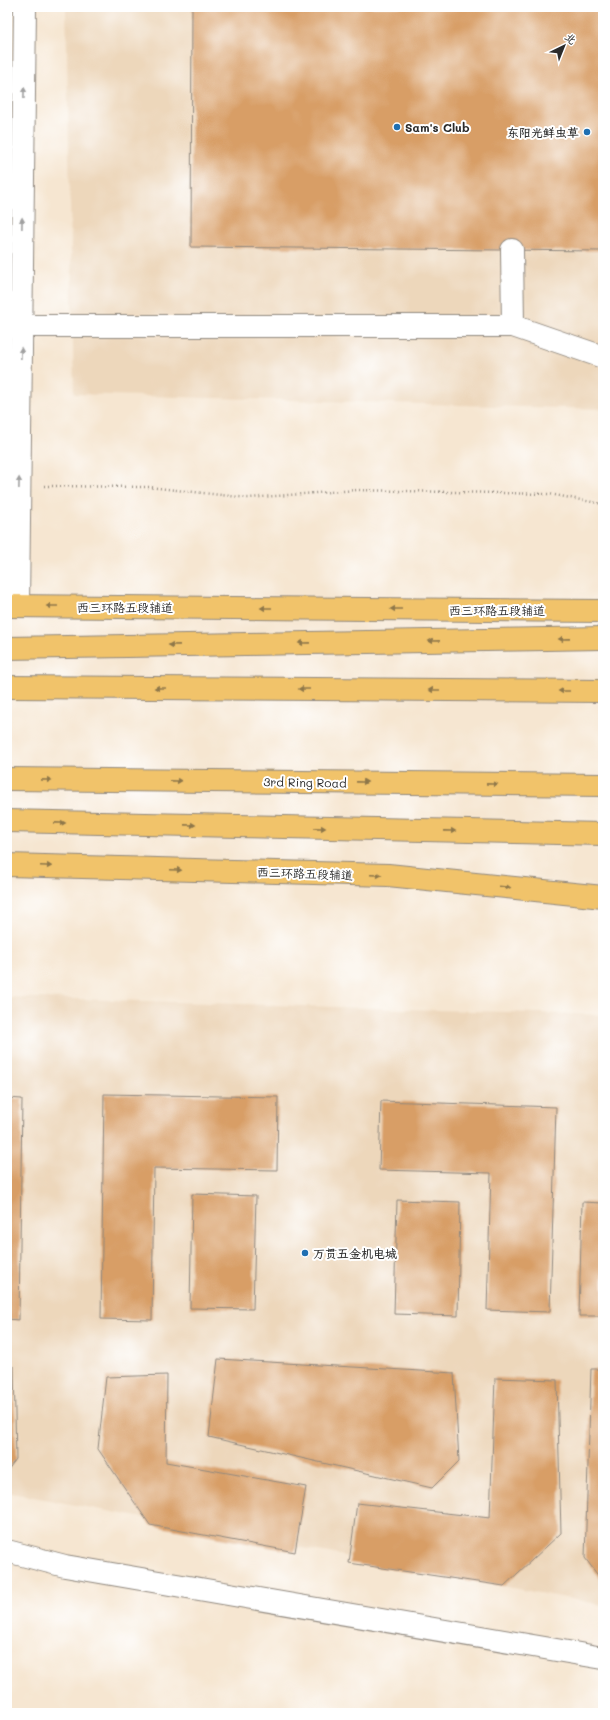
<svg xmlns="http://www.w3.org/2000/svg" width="610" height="1720" font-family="Mali,'LXGW WenKai TC',sans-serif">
	<defs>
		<pattern id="grass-dots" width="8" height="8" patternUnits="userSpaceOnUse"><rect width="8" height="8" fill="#8eda97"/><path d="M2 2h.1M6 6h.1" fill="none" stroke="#7bbb82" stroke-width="1.8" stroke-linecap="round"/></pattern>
	</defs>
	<rect width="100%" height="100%" fill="#fff"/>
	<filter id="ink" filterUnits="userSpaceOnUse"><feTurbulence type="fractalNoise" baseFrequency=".025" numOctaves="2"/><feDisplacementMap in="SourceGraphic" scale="8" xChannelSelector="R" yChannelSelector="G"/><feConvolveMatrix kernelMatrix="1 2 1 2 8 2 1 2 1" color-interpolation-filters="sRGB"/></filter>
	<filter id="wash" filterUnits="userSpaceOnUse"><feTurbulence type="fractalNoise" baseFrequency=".012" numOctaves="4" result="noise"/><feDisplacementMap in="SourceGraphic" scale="16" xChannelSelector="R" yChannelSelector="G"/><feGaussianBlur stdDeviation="0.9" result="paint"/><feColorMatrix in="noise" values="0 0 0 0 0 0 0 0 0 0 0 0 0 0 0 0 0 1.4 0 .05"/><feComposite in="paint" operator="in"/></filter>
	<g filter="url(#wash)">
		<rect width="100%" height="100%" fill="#f6e6d1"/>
		<path fill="#edd7bb" d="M66,7H603V409L74,394Z
			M7,997L603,1015V1605L7,1492Z"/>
		<path fill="url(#grass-dots)" stroke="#5c8261" d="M7,7H10L7,180Z"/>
		<g id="blocks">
			<path fill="#d89e66" d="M192,7H603V251L191,247Z
				M104,1094L278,1097L277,1170L154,1168L152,1320L101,1319Z
				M7,1098L22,1099L19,1320L7,1319Z
				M381,1101L556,1107L550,1312L487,1310L491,1173L379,1170Z
				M192,1194L256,1196L253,1309L190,1308Z
				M397,1200L460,1202L458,1316L394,1314Z
				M582,1202L603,1203V1316H579Z
				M218,1359L454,1373L459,1461L432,1488L209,1437Z
				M7,1366L14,1367L16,1459L7,1471Z
				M591,1369H603V1582L585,1558Z
				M167,1375L166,1462L306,1487L295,1552L150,1525L98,1449L106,1377Z
				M495,1378L557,1380L561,1533L504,1586L349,1563L357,1503L490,1518Z"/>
		</g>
	</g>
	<g filter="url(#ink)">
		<use href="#blocks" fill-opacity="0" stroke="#90887e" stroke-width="1"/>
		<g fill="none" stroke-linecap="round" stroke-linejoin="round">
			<g stroke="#90887e" stroke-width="24">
				<path id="minor" d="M512,250L513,326
					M21,326H513L603,357
					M18,606L25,7
					M7,1551L65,1566L603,1658"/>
			</g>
			<g stroke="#90887e" stroke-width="24">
				<path id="major" d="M7,606L603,611
					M7,865L388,875L603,897"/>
			</g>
			<g stroke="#90887e" stroke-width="24">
				<path id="highway" d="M7,648L603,638
					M7,687L603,691
					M7,779L603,785
					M7,821L603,834"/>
			</g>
			<path stroke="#90887e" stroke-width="2.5" stroke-dasharray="1 3" stroke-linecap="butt" d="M44,486L149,487L248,498L357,490L549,494L603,504"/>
			<use href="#minor" stroke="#fff" stroke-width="22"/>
			<use href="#major" stroke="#f1c36a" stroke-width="22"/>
			<use href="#highway" stroke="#f1c36a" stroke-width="22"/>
		</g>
		<defs><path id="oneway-solid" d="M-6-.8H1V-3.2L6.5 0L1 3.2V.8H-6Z"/></defs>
		<g fill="#a0a0a0">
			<use href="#oneway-solid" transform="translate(24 93) rotate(-89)"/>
			<use href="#oneway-solid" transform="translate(22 223) rotate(-89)"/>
			<use href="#oneway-solid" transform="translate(21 353) rotate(-89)"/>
			<use href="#oneway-solid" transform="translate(19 483) rotate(-89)"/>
		</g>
		<g fill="#8e774a">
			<use href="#oneway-solid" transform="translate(52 606) rotate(-180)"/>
			<use href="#oneway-solid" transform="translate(266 608) rotate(-180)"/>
			<use href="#oneway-solid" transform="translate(396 609) rotate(-180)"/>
			<use href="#oneway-solid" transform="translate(564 639) rotate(179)"/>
			<use href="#oneway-solid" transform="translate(434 641) rotate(179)"/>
			<use href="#oneway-solid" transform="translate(304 643) rotate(179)"/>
			<use href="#oneway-solid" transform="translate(174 645) rotate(179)"/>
			<use href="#oneway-solid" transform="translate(160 688) rotate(-180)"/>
			<use href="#oneway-solid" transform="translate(304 689) rotate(-180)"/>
			<use href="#oneway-solid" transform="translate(434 690) rotate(-180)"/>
			<use href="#oneway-solid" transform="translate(564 691) rotate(-180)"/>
			<use href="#oneway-solid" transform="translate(46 780) rotate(1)"/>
			<use href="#oneway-solid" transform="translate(176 781) rotate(1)"/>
			<use href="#oneway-solid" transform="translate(362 782) rotate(1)"/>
			<use href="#oneway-solid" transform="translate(492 784) rotate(1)"/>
			<use href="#oneway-solid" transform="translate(60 823) rotate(1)"/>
			<use href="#oneway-solid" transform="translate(190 825) rotate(1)"/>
			<use href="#oneway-solid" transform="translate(320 828) rotate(1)"/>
			<use href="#oneway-solid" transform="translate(450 831) rotate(1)"/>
			<use href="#oneway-solid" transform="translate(46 866) rotate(2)"/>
			<use href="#oneway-solid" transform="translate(176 870) rotate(2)"/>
			<use href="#oneway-solid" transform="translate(376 875) rotate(2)"/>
			<use href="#oneway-solid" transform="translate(505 887) rotate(6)"/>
		</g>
	</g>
	<g fill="#1f6fb2" stroke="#fff" stroke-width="1.5">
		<circle cx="397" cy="127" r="4"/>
		<circle cx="587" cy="132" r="4"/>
		<circle cx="305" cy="1253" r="4"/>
	</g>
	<g text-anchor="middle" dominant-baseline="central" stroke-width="4" stroke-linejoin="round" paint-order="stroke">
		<g font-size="12" font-weight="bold" fill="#2b2b2b" stroke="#fff" text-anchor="start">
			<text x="405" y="127">Sam's Club</text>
			<text x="579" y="132" text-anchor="end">东阳光鲜虫草</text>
			<text x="313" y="1253">万贯五金机电城</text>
		</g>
		<g font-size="12" fill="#2b2b2b" stroke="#fff">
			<text x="125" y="607">西三环路五段辅道</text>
			<text x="497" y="610">西三环路五段辅道</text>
			<text transform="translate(305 782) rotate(1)">3rd Ring Road</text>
			<text transform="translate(305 873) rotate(2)">西三环路五段辅道</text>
		</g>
	</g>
	<rect width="610" height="1720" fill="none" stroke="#fff" stroke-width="24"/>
	<g transform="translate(564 46) rotate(43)" stroke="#ffffff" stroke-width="3" paint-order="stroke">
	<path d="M0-3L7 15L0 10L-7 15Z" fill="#2b2b2b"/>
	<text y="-6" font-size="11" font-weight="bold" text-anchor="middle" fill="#2b2b2b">北</text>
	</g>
</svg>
